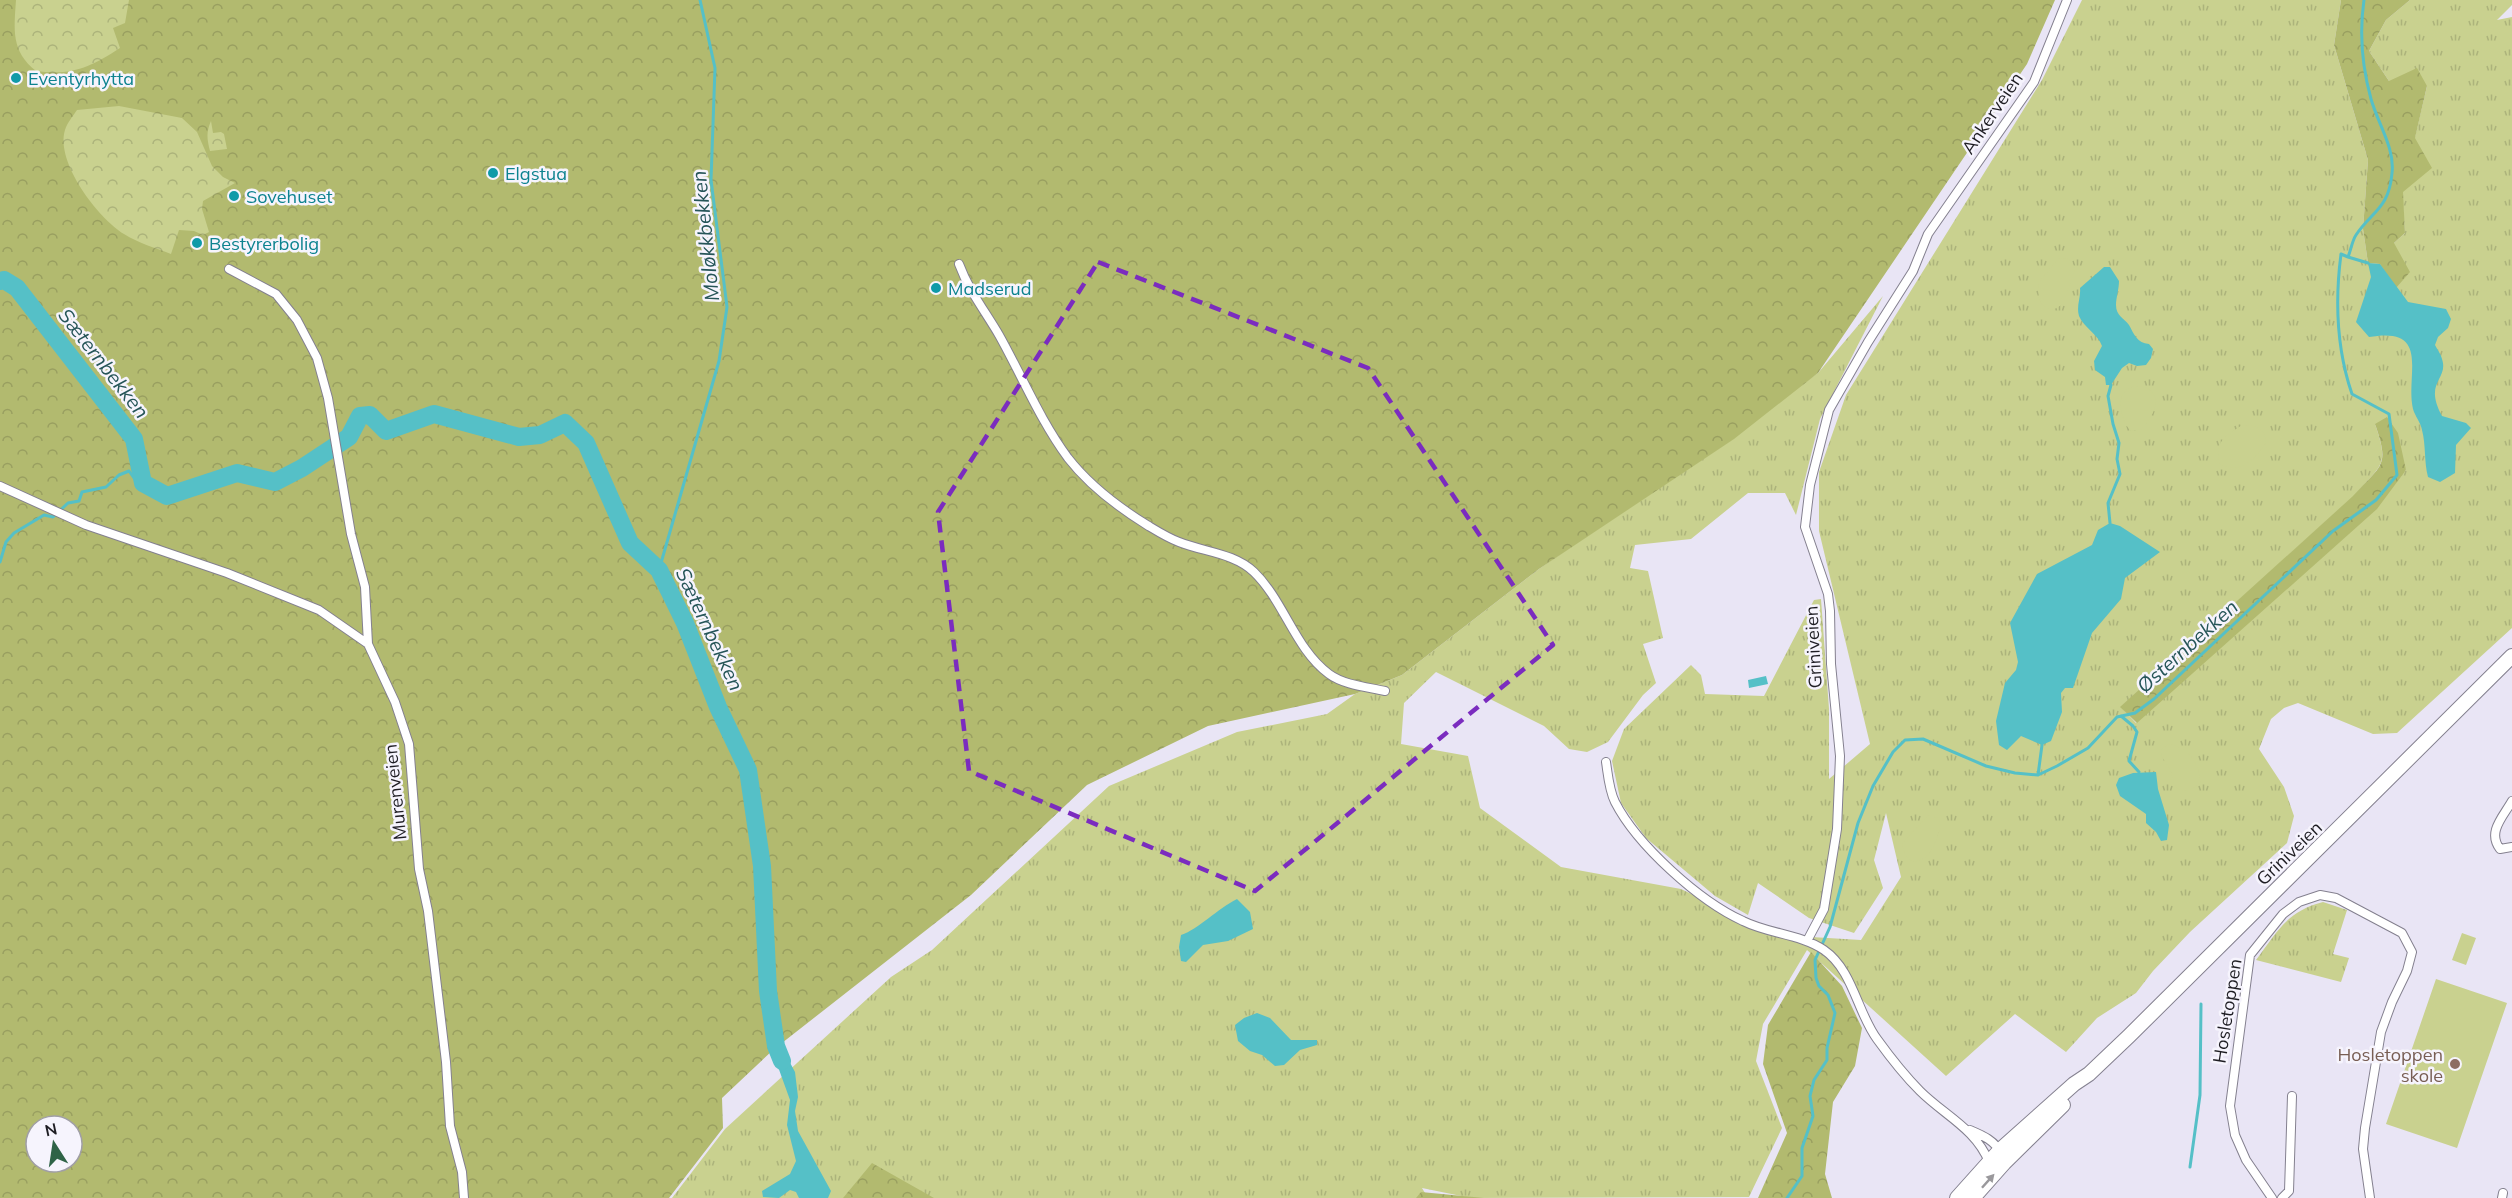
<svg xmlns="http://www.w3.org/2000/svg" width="2512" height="1198" font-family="Mulish,sans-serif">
	<defs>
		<pattern id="grass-tufts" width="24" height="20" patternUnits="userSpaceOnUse" patternTransform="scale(1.5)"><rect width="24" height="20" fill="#c9d18f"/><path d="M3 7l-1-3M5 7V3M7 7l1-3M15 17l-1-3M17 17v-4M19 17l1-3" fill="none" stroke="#acb37b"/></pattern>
		<pattern id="forest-crowns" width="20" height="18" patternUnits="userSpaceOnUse" patternTransform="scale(1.5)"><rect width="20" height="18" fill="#b2ba6f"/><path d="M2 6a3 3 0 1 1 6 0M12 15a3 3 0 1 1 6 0" fill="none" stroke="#999f60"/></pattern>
		<pattern id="park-crowns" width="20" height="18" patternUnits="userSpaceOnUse" patternTransform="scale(1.5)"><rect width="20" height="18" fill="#c9d18f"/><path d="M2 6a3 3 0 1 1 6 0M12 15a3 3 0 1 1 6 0" fill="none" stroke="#acb37b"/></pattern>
	</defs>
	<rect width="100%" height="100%" fill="#e9e5f5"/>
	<path fill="url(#grass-tufts)" fill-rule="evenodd" d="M2082,0H2341L2334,45L2368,160L2363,229L2368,263L2380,264L2394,243L2405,233L2402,192L2427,86L2389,81L2369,51L2386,20L2410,0H2512V5L2497,20L2512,17V628L2397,733L2373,734L2298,703L2284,708L2271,719L2259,749L2284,787L2294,816L2287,843L2190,932L2153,971L2136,993L2097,1018L2066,1052L2015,1014L1946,1076L1807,950L1763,1024L1756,1061L1782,1128L1749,1197L1471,1198L1422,1188L1428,1198H672L725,1129L891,977L932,950L1109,786L1237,732L1327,714L1355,694L1402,675L1539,569L1818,373L1883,296L1820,419L1796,515L1785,493H1748L1691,539L1635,545L1630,568L1648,571L1663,638L1643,644L1656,683L1643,695L1608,742L1587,752L1569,749L1544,726L1436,672L1404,703L1401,744L1468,756L1480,808L1561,867L1681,889L1777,935L1861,940L1901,877L1886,813L1874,860L1883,888L1854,933L1809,918L1758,883L1748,915L1715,896L1646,838L1621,803L1612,761L1624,729L1691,665L1701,675L1705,694L1764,696L1814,600L1821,599L1829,709V779L1870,744L1819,531V472L1846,395L2042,80ZM2375,424L2406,470L2136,723L2121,707L2354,496C2381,464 2390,467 2375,424Z
		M2323,902L2347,910L2333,954L2349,958L2341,982L2256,960C2277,932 2287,911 2323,902Z"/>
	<path fill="url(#forest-crowns)" fill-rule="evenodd" d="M0,0H2055L2027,64L1818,373L1734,439L1539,569L1402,675L1355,694L1208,726L1087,785L971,895L773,1050L722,1098L723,1128L669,1198H0ZM36,1126H72V1162H36Z
		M2341,0H2410L2386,20L2369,51L2389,81L2417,68L2427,86L2415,138L2432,168L2403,192L2405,233L2394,243L2410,272L2396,288L2380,264L2368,263L2363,229L2368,160L2334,45Z
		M2387,417L2398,433L2406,470L2377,509L2137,723L2120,707L2353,496C2382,464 2390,467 2375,424Z
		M1811,952L1842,986L1862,1028L1855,1066L1833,1102L1825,1174L1832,1198H1758L1787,1133L1763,1064L1768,1025Z
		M872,1163L934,1198H843Z
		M1421,1192L1484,1198H1486H1416Z"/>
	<path fill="url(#park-crowns)" d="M16,0H129L125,23L113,28L120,48C91,67 72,76 36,71C11,51 14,30 16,0Z
		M119,106L182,118L197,132L212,166L223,177L235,183L203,201L202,209L209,232L203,235L194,231L179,230L171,254C156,248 138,243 124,234C98,218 55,162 65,130C67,123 73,116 77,110Z
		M211,121L213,133L221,132L224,134L227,149L210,151C207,139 206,132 211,121Z"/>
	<path fill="#c9d18f" d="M2065,258L2072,261L2075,270L2063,304L2053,310C2037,307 2038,296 2039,282L2058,259Z
		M2143,386C2166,396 2153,416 2141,430L2131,431C2122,422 2114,397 2129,388C2132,386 2139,387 2143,386Z
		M2242,425C2256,425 2265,428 2266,443C2254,460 2241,475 2220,464C2213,442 2226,436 2242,425Z
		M2168,744C2187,746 2201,764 2200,783C2193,790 2180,795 2174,784C2172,779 2172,774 2170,769C2167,764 2164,760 2161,756L2162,749Z
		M1928,815L1938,818L1941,827C1934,843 1933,859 1913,862L1905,855L1902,844Z
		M2462,933L2476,938L2466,965L2452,960Z
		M2436,979L2507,1003L2457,1148L2386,1124Z"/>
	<path fill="#55c0c7" d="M2368,263L2380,264L2408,302L2446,309L2451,319L2448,328L2438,337L2435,345C2437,349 2441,354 2442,359C2449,380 2423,381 2442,416L2466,423L2471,428L2456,445L2455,473L2440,482L2428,477C2424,462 2426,445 2422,430C2421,423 2415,416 2413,409C2405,375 2432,326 2369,337L2356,322L2371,277Z
		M2104,267H2110L2119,281C2119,289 2116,298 2116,305C2116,316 2124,318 2129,325C2134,334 2137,343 2149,344L2153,349L2151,358L2146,365L2137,366L2129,363L2122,368L2111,385H2106L2105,377L2095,370L2094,361L2102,346C2098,334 2084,328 2079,316C2076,306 2081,298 2080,288Z
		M2110,523L2120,526L2160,552L2125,578L2121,599L2092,633L2073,688H2065L2061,693L2062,712L2051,741L2042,745L2021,736L2007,750L1999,745L1996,721L2005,683L2016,670L2018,662L2010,623L2037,574L2092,545L2098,530Z
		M1766,676L1768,684L1749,688L1748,680Z
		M2156,772L2158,789L2169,825L2167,840L2161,841L2156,832L2146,823V814L2120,796L2116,785L2119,778L2133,773Z
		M1237,899L1250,912L1253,929L1228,941L1203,945L1186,962L1181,961L1179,947L1181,935C1199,929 1217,909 1237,899Z
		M1257,1013L1270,1018L1291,1040H1317V1045L1300,1050L1284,1065L1275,1066L1262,1055L1250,1051L1238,1041L1235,1025L1244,1018Z
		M787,1057L795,1072L798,1097L795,1111L798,1131L831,1191L828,1198H799L796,1192L790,1190L779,1198L763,1197L762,1191L790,1174L796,1161L787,1125L790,1100L777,1064Z"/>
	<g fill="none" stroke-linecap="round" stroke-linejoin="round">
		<path stroke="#55c0c7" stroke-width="3" d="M2348,257L2368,263
			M2110,523L2108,503L2120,474L2117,459L2119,443L2113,424L2108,396L2111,385
			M0,562L6,542L14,533L44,515L53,517L68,503L79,501L82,492L106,487L119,475L129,471L134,478L143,483
			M659,570L719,361L727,307L711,180L715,68L700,0
			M2121,716L2133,726L2137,732L2129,761L2139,772
			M2038,775L2042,745
			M2190,1167L2200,1095L2201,1004
			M1787,1198L1802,1176V1148L1813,1116L1810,1096L1814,1080L1827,1060V1048L1835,1013L1828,995L1819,986L1816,978L1815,960L1830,927L1858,823L1873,786L1893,752L1905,740L1923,739L1986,766L2015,773L2038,775L2057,766L2088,748L2117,717L2135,713L2154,699L2333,531L2376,500L2397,475L2389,414L2352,394C2337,350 2335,300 2341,254L2348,257C2351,250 2352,241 2356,235C2372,211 2389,209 2392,173C2395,148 2378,124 2371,99C2362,66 2359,34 2364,0"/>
		<path stroke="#55c0c7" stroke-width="18" d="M0,281L4,280L17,288L134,439L143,483L167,496L237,473L275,482L302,468L349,437L360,416L370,415L386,431L434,414L519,437L540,435L565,423L586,443L630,543L659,570L685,623L718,707L748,770L762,866L768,991L776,1046L782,1061"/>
		<g stroke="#84808f" stroke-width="10">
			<path id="street" d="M959,264C969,291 985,311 999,335C1022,376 1040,420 1068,458C1089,485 1118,507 1147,525C1157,531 1168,538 1179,542C1204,552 1234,553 1254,572C1284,601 1295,649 1329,674C1344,685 1367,687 1385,691
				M229,269L276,294L297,320L317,358L328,398L351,534L365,587L368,644
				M0,486L86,525L227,573L319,610L368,644L395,702L409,744L419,869L428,911L446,1062L450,1126L462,1172L464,1198
				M1606,762C1608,775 1609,790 1615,802C1637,845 1699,901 1743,921C1769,934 1800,934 1824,950C1853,970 1857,1012 1877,1039C1890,1057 1905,1076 1920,1091C1944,1115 1976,1129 1989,1162
				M2512,801C2503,817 2487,832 2500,849L2512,847
				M1807,941L1824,909L1837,829L1840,756L1831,664L1830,611L1828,594L1805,527L1810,485L1829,410L1868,342L1913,271L1928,234L2034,82L2067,0
				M1970,1130C1982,1135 1996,1141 2001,1154
				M2272,1198L2246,1160L2235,1135L2230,1106L2250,955L2283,914L2299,902L2320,895L2336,898L2402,933L2412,952L2407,971L2392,1002L2381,1032L2365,1128L2363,1149L2370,1198
				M2282,1198L2289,1191L2292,1096
				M2502,1198L2503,1193"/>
		</g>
		<g stroke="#84808f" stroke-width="16">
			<path id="primary" d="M1957,1198L2000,1150L2074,1084L2089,1074L2129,1036L2512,656
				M1973,1198L2004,1163L2063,1105"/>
		</g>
		<use href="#street" stroke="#fff" stroke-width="8"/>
		<use href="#primary" stroke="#fff" stroke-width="14"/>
	</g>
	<defs><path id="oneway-solid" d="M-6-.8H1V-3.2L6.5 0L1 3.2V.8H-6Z" transform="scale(1.5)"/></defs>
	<use fill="#9a999c" href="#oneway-solid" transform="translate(1988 1181) rotate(-48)"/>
	<path fill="none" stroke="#7b2cbf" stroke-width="4.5" stroke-dasharray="12 8" stroke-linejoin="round" d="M1098,262L1368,368L1553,645L1255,891L969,771L938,512Z"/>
	<g fill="#0f9aa8" stroke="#f6f4fd" stroke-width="2">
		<circle cx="16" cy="78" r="6"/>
		<circle cx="493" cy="173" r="6"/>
		<circle cx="234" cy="196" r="6"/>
		<circle cx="197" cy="243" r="6"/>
		<circle cx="936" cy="288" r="6"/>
	</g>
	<circle fill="#8d6e63" stroke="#f6f4fd" stroke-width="2" cx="2455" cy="1064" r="6"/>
	<g text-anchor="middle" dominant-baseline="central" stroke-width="5" stroke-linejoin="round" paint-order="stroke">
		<g font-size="18" fill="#0d838f" stroke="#f6f4fd" text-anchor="start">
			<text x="28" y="78">Eventyrhytta</text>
			<text x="505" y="173">Elgstua</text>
			<text x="246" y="196">Sovehuset</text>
			<text x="209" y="243">Bestyrerbolig</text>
			<text x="948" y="288">Madserud</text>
		</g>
		<g font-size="18" fill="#1e1d23" stroke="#f6f4fd">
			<text transform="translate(1992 113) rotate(-56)">Ankerveien</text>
			<text transform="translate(1813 647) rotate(-93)">Griniveien</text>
			<text transform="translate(395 792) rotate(-96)">Murenveien</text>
			<text transform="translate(2289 853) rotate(-44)">Griniveien</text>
			<text transform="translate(2227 1011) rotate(-81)">Hosletoppen</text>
		</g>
		<g font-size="18" fill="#785e54" stroke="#f6f4fd" text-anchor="end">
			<text x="2443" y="1054">Hosletoppen<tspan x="2443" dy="21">skole</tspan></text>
		</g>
		<g font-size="20" font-style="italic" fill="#265558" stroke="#f6f4fd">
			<text transform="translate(705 236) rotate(-96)">Moløkkbekken</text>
			<text transform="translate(104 363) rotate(52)">Sæternbekken</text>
			<text transform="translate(710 629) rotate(65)">Sæternbekken</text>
			<text transform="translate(2187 646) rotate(-42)">Østernbekken</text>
		</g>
	</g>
	<g transform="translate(54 1144) rotate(348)"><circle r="28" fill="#f6f4fd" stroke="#a09ea6" stroke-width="1.5"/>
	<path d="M0-4.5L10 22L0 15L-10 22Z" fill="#2f6347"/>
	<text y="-9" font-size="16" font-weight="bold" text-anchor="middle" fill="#1e1d23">N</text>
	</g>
</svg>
